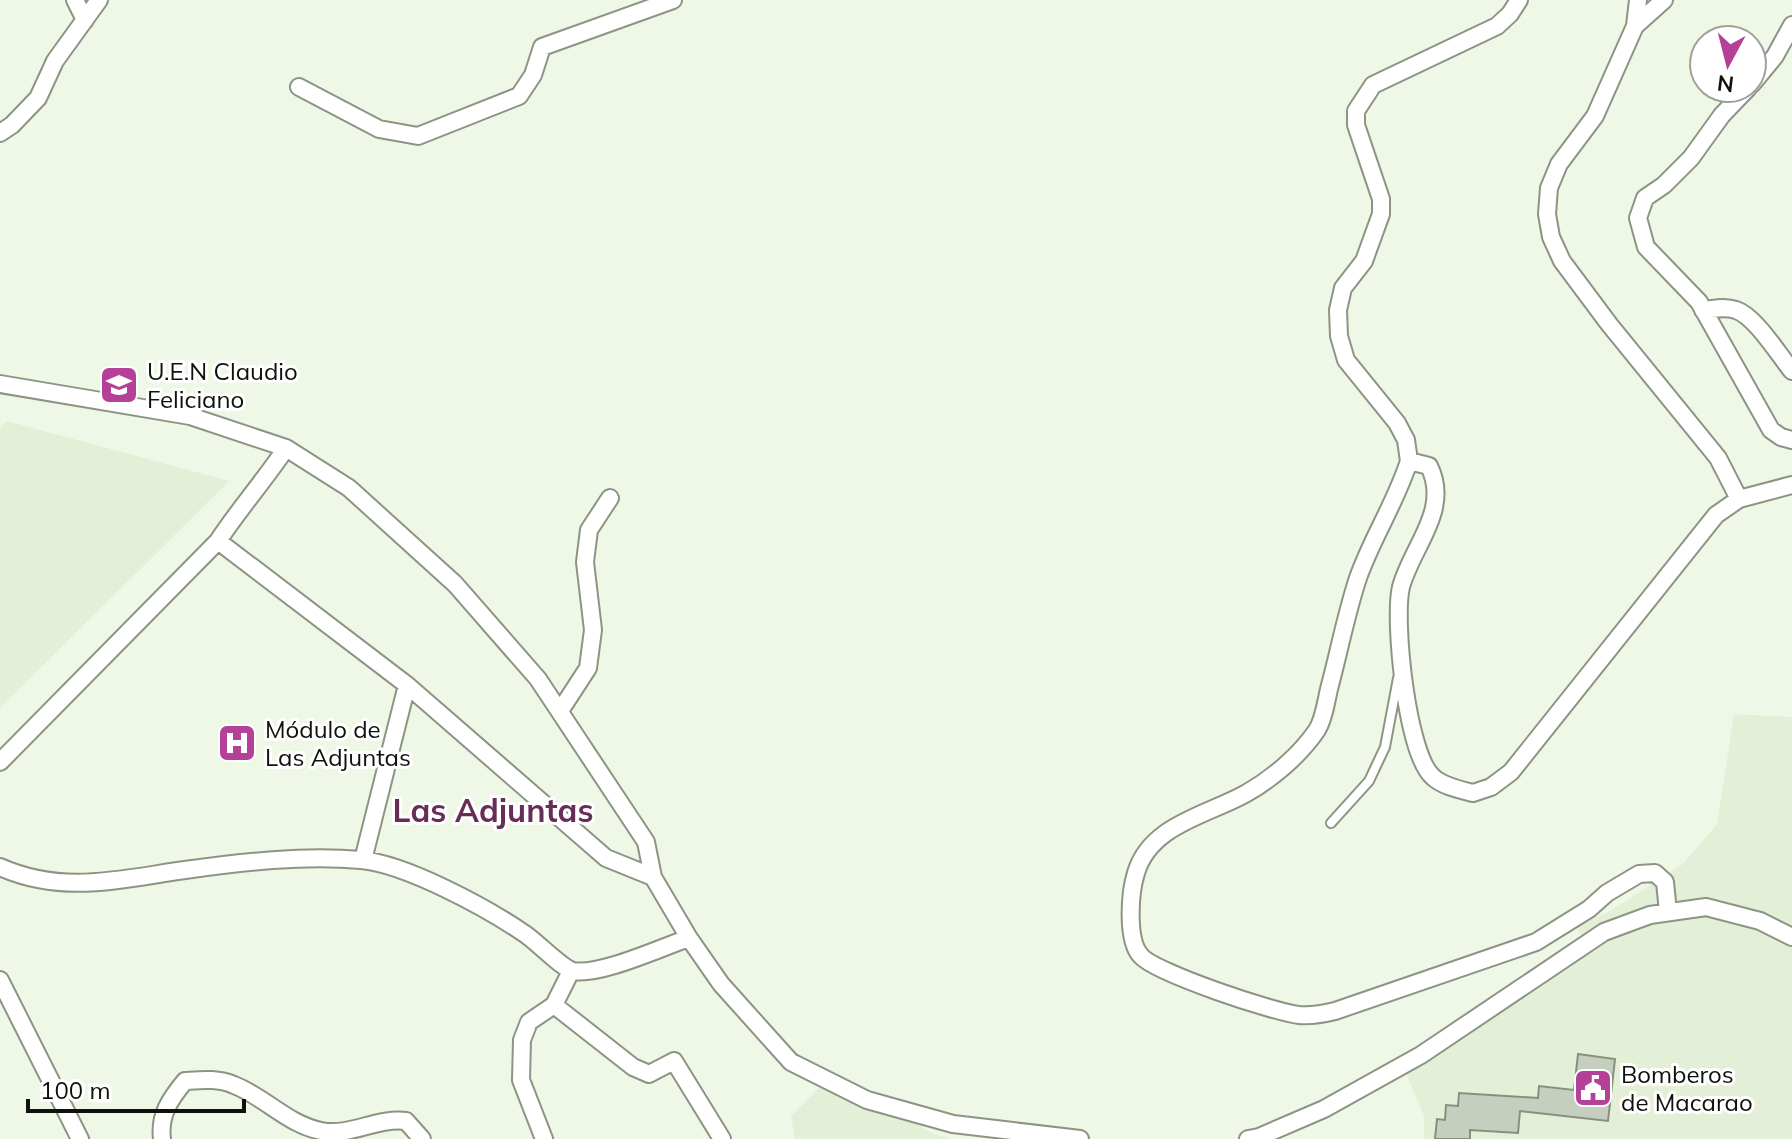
<svg xmlns="http://www.w3.org/2000/svg" width="1792" height="1139" font-family="Mulish,sans-serif">
	<rect width="100%" height="100%" fill="#eff8e6"/>
	<path fill="#e3efd6" d="M7,421L229,481L0,708V428Z
		M1734,714L1792,717V1139H1424V1116L1402,1063L1587,946L1575,925L1607,913L1683,864L1717,824Z
		M821,1086L840,1097L907,1117L933,1134L951,1139H795L791,1116Z"/>
	<path fill="#c6cebd" stroke="#878f7e" stroke-width="2" d="M1578,1054L1615,1059L1608,1121L1520,1111L1518,1133L1470,1130V1139H1435L1437,1119L1445,1120L1446,1105L1458,1106L1459,1093L1538,1098L1539,1086L1574,1090Z"/>
	<g fill="none" stroke-linecap="round" stroke-linejoin="round">
		<g stroke="#8c9584" stroke-width="12">
			<path id="lane" d="M1331,823L1369,781L1385,747L1398,678"/>
		</g>
		<g stroke="#8c9584" stroke-width="20">
			<path id="street" d="M75,0L85,20
				M1519,0L1510,14L1497,26L1373,85L1356,111V125L1381,199V214L1364,261L1343,288L1338,310L1339,336L1346,360L1397,423L1406,440L1409,461C1396,502 1372,538 1358,578C1346,614 1339,652 1329,689C1326,702 1324,719 1317,730C1300,755 1272,779 1245,794C1207,815 1150,825 1136,873C1130,892 1126,940 1141,956C1156,973 1273,1012 1299,1015C1311,1016 1323,1014 1335,1011L1536,942L1589,909L1607,893L1639,874L1655,873L1665,882L1668,912
				M1638,0L1635,26L1595,116L1559,164L1549,188L1547,214L1551,237L1562,261L1609,324L1718,458L1739,499
				M1635,26L1664,0
				M1752,84L1775,56L1792,25
				M299,87L379,129L418,136L519,96L533,75L542,47L673,0
				M1748,88L1722,115L1691,158L1664,185L1645,198L1638,218L1646,247L1699,302L1771,430L1781,437L1792,440
				M0,133L12,125L38,98L55,61L99,0
				M1703,310C1714,309 1725,306 1736,310C1755,316 1779,355 1792,371
				M0,384L190,416L286,448L349,488L455,584L538,679L646,842L653,877L689,938L721,984L791,1062L867,1100L953,1124L1080,1139
				M1409,461L1429,466C1451,510 1412,546 1401,587C1393,620 1407,755 1433,777C1442,786 1461,790 1473,793L1491,787L1511,772L1716,515L1739,499L1792,485
				M218,541L407,685L606,858L653,877
				M560,711L588,668L593,630L585,562L589,530L610,498
				M0,762L218,541C239,509 264,481 286,448
				M363,860L407,685
				M0,867C63,895 120,879 185,870C242,862 303,855 361,860C406,864 487,908 525,934C537,942 562,968 573,971C600,976 662,947 689,938
				M0,980L80,1139
				M554,1005L633,1067L649,1074L674,1061L722,1139
				M162,1139C159,1115 170,1099 185,1081C201,1080 218,1078 234,1085C265,1097 287,1124 321,1131C350,1137 377,1117 406,1121L422,1139
				M544,1139L521,1080L522,1040L529,1022L554,1005L571,971
				M1248,1139L1259,1137L1324,1109L1421,1055L1604,932L1650,915L1706,907L1760,921L1792,937"/>
		</g>
		<use href="#lane" stroke="#fff" stroke-width="8"/>
		<use href="#street" stroke="#fff" stroke-width="16"/>
	</g>
	<defs>
		<g id="school-square" transform="scale(2)"><rect x="-9" y="-9" width="18" height="18" rx="4" fill="#b54098" stroke="#fff"/><path d="M0-5L7-2L0 1L-7-2ZM-4 1L0 2.5L4 1V4Q0 6-4 4Z" fill="#fff"/></g>
		<g id="hospital-square" transform="scale(2)"><rect x="-9" y="-9" width="18" height="18" rx="4" fill="#b54098" stroke="#fff"/><path d="M-5-5h3v3.5h4V-5h3V5h-3V1.5h-4V5h-3Z" fill="#fff"/></g>
		<g id="civic-square" transform="scale(2)"><rect x="-9" y="-9" width="18" height="18" rx="4" fill="#b54098" stroke="#fff"/><path d="M-.6-6.5H3V-4.5H.6V-3L4-1V1h2V6H-6V1h2V-1L-.6-3ZM-1.2 2.5V6h2.4V2.5Z" fill="#fff"/></g>
	</defs>
	<g fill-rule="evenodd">
		<use href="#school-square" x="119" y="385"/>
		<use href="#hospital-square" x="237" y="743"/>
		<use href="#civic-square" x="1593" y="1088"/>
	</g>
	<g text-anchor="middle" dominant-baseline="central" stroke-width="6" stroke-linejoin="round" paint-order="stroke">
		<g font-size="24" fill="#0f120c" stroke="#fff" text-anchor="start">
			<text x="147" y="371">U.E.N Claudio<tspan x="147" dy="28">Feliciano</tspan></text>
			<text x="265" y="729">Módulo de<tspan x="265" dy="28">Las Adjuntas</tspan></text>
			<text x="1621" y="1074">Bomberos<tspan x="1621" dy="28">de Macarao</tspan></text>
		</g>
		<g font-size="32" font-weight="bold" fill="#662d57" stroke="#fff">
			<text x="493" y="810">Las Adjuntas</text>
		</g>
	</g>
	<g transform="translate(1728 64) rotate(187)"><circle r="38" fill="#ffffff" stroke="#9fa09e" stroke-width="2"/>
	<path d="M0-6L14 30L0 20L-14 30Z" fill="#b54098"/>
	<text y="-12" font-size="22" font-weight="bold" text-anchor="middle" fill="#0f120c">N</text>
	</g>
	<path d="M28 1099v12h216v-12" fill="none" stroke="#0f120c" stroke-width="4"/>
	<text x="40" y="1099" font-size="24" fill="#0f120c" stroke="#ffffff" stroke-width="6" paint-order="stroke">100 m</text>
</svg>
